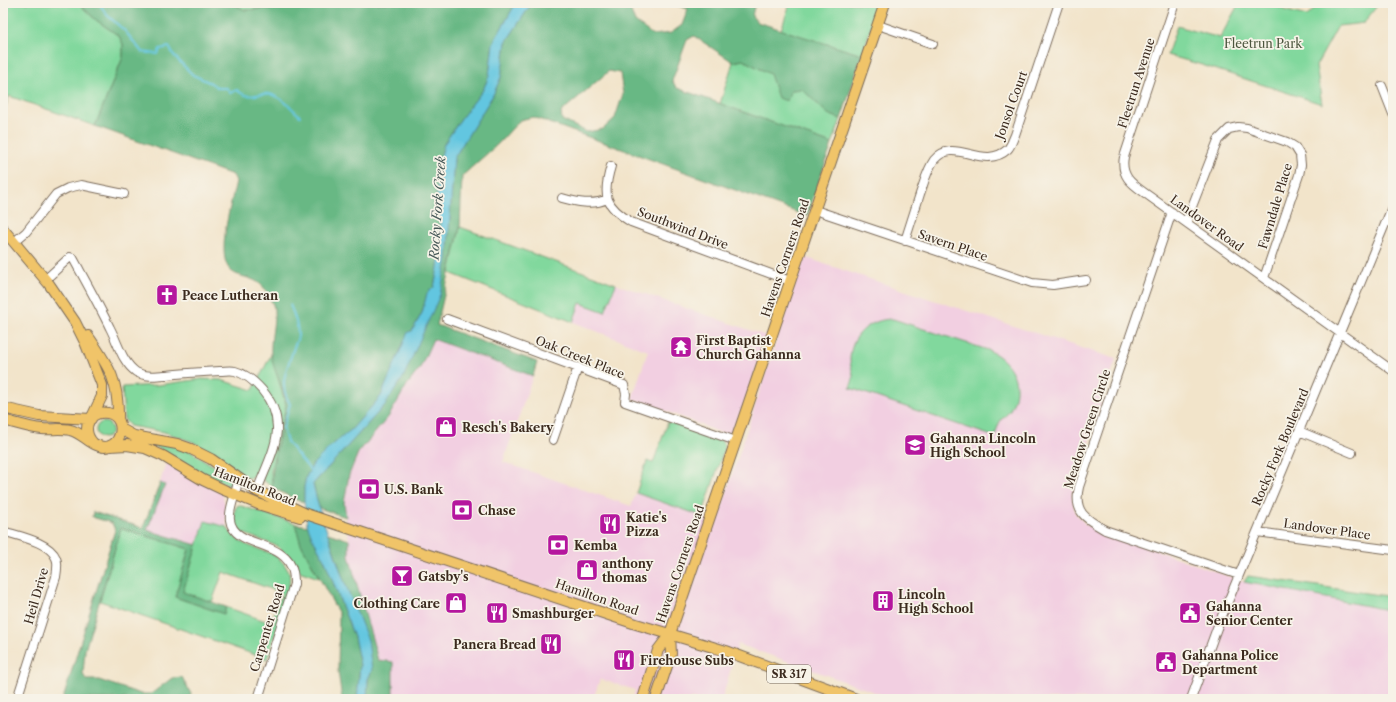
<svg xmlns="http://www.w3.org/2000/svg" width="1396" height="702" font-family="'Libre Caslon Text',serif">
	<rect width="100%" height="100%" fill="#f7f3e8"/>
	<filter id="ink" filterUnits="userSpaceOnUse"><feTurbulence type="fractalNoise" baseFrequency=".025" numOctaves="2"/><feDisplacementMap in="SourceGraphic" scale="8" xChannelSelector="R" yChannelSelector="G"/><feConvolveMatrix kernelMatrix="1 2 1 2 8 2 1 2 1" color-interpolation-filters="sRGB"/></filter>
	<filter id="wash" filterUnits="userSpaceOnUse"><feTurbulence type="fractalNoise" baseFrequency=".012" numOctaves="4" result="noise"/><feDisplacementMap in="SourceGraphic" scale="16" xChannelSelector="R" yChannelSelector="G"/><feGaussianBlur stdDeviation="0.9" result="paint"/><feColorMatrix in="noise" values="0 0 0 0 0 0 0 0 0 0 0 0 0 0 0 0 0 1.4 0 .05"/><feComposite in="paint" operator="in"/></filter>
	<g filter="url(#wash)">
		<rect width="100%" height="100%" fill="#f2e4ca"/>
		<path fill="#f2cfe1" d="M804,257L930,299L1116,359L1072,494L1075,513L1086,525L1244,582L1393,611V699H894L738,644L722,699H633L635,690L600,679L593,699H393V662L378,660L349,556V540L344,503L349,475L358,453L389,416L407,385L420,368L433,339L533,376L503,462L631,506L636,493L717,521Z
			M616,284L767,336L744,407L731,433L724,434L671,413L632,399L648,351L573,322L580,303L605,312Z
			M166,462L222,492L225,505L227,527L205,521L197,545L147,530L165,485L160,483Z"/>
		<path fill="#81d89d" stroke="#5e815e" d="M3,3H78L96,20L119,36L123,44V57L95,126L9,96L3,115Z
			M234,3H292L286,7L245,10L235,5Z
			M790,3H879L862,55L781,30Z
			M1239,3H1273L1284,10L1307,16L1321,3H1379L1364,23L1338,26L1316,66L1322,104L1202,65L1167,55L1177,26L1220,38Z
			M743,60L771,74L791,90L802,89L828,114L841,119L832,144L720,104L733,62Z
			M460,227L616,284L605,312L580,303L573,322L450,273Z
			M893,319L988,350C1011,360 1024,384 1011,408C1009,413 1005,416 1001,420C998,424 996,432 995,437L850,388C851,384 854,379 853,376C853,370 850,366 850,360C850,336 869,319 893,319Z
			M271,355L286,405L271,470L272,487L257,475L249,478L243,477L212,453L193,442L164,432L130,426L124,419L122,387L158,385L202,379L221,380L253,390Z
			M96 430a8 8 0 1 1 16 0a8 8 0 1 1-16 0Z
			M668,422L720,439L725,446L702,516L636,493L647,461L653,463Z
			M126,433L182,446L231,477L234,483L233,488L192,468L155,446L145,442L125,440Z
			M238,505L295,523L301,544L319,578L296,570L289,556L277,546L240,532L234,523L235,509Z
			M205,521L227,527C237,544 250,546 267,552C277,555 285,563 289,573C294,587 272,642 267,659L100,601L121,528L189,549L175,597L224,614L226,607L271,623L282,593L223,572L212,602L182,592Z
			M1248,576L1393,597V611L1244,582Z"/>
		<path fill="#68b884" stroke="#527151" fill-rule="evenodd" d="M78,3H234L235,5L245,10L286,7L292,3H516L493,43L489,76L483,90L462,117L444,144L437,171V194L441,233L438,268L434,287L427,294L422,313L412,331L408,333L381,396L352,429L331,446L313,464L306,477L304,487V502L294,499L272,487C271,457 282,434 286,406C287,395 272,368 271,354C270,339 275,324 274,309C274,305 271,301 270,298C259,271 237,282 228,267C217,250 232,201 236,181L233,175L95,126L123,57V44L119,36L96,20Z
			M532,3H628L635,22L653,35L671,33L682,25L688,9L669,3H755L752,16L757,22L862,55L841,119L828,114L802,89L791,90L787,101L778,98L770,74L743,60L733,62L694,36L687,40L672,81L677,88L832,144L807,216L533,117L520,120L499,143L462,176L460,227L437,325L537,362L533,376L433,339L420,368L407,385L389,416L358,453L349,475L344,503L346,517L319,508L313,484L385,405L447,260L454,158L493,95L501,77L506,42ZM609,71L620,73L623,94L615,118L603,129L587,132L562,120L561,112Z
			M160,483L165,485L147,530L197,545L183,592L226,607L224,614L175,597L189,549L121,528L85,650L83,674L86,680H99L141,694H151L172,678L182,677L191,694L189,699H63L115,530L112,523L92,517L93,512L143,528Z
			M295,524L309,526L312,537L325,561L354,637L360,665L357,699H342L338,671L339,614L301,544Z
			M328,533L349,540V556L378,660L393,662V699H367L368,679L372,670L343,578Z"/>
		<path fill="#62c6e0" stroke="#4e787f" d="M516,3H532L506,42L501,77L493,95L454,158L447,260L440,295L403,378L385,405L313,484L319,508L343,578L368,640L372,670L368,679L367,699H357L360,665L354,637L325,561L312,537L307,524L304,502V487L306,477L313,464L331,446L352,429L381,396L408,332L412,331L422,313L427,293L434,287L438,268L441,233L437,194V171L444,144L462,117L483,90L489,76L493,43Z"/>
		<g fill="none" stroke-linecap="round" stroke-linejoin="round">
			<path stroke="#62c6e0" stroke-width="2" d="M99,3L107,15L125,31L142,52L158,54L160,49L169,47L175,57L193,75L211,83L218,88H227L230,93L237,90C249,101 257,92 270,94C282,97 291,108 300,116
				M290,305C294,314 298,325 298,335C298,339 296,343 294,347C288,369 277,382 290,404L283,428L287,442L310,470"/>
		</g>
	</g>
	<g filter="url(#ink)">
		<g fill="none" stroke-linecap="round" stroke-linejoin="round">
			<g stroke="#7b6b5a" stroke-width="10">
				<path id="minor" d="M1175,3L1124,157C1120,178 1134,185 1149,196L1393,371
					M878,25L933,44
					M1382,86L1393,114
					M611,166C602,196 605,206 631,222L790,281
					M562,198C576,202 593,206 607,199
					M815,210L1032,283L1053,285L1086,280
					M1172,212L1079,487C1073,512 1086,519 1105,530L1239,575
					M1186,222L1218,140L1229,129L1238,127L1247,128L1287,142L1295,147L1300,155L1301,165L1299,175L1264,278
					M905,241C910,225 915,210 920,194C924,183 927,170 934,160C954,135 983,172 1008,149C1011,146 1013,139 1015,135L1059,3
					M14,242L26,232L56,194L68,188L81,185L124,194
					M45,280L70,257L73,258C86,282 99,305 110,328C118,343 122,362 136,372C145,377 155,376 166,375C184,373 202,372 220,371C225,371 231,370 235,371C246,374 255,382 262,390C292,425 270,455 257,491
					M447,319L624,385L626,394L625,402L736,441
					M1299,431L1352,453
					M553,440L578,367
					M238,478C238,492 228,507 230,520C234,549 286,539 293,572C294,576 294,580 294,584L258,699
					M3,531C18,536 50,542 56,558C58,562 57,571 56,577L17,699
					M1257,532L1393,550
					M1191,699L1217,628L1393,205"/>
			</g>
			<g stroke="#7b6b5a" stroke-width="12">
				<path id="major" d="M3,229L49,284L75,322L85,342L102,385V396L92,417
					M88,336C109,367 119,380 118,420
					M3,408L39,416L91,419
					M3,420C15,423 30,428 42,429C51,430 61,428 70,430C81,432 88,443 99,446C121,453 130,418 108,413C102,412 97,413 93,416C84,424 86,436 93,443
					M121,429L134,436L177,444L191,449L211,459L257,491L306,514L636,624L726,651L856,699
					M110,446L127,445L145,448L163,456L203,480L224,490L258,504L300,517
					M643,699L658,650L670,634L885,3
					M656,699L671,654L670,634"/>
			</g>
			<use href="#minor" stroke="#fff" stroke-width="8"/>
			<use href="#major" stroke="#f0c469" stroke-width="10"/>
		</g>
	</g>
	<defs>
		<g id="church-square" transform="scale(1.15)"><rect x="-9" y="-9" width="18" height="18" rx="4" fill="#b5179e" stroke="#f7f3e8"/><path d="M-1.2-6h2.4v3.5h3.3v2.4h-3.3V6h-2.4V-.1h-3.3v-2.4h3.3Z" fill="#fff"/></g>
		<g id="temple-square" transform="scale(1.15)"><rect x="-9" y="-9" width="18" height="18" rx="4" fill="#b5179e" stroke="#f7f3e8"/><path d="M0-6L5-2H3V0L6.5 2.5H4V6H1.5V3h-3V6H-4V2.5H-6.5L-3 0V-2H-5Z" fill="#fff"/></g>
		<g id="shop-square" transform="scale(1.15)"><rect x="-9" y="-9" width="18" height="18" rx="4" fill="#b5179e" stroke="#f7f3e8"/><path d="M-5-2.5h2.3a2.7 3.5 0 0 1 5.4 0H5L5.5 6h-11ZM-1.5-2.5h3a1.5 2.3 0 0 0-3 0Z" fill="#fff"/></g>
		<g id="school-square" transform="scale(1.15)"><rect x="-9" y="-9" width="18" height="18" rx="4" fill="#b5179e" stroke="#f7f3e8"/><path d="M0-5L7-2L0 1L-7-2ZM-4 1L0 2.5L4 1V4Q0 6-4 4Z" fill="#fff"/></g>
		<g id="bank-square" transform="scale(1.15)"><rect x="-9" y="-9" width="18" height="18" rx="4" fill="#b5179e" stroke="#f7f3e8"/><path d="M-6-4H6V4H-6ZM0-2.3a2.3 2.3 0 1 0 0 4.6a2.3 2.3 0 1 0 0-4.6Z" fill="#fff"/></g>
		<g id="restaurant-square" transform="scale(1.15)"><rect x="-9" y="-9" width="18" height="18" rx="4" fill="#b5179e" stroke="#f7f3e8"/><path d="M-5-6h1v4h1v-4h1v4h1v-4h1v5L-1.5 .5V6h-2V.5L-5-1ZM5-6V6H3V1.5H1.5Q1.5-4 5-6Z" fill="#fff"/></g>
		<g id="bar-square" transform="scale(1.15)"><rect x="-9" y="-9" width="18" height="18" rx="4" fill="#b5179e" stroke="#f7f3e8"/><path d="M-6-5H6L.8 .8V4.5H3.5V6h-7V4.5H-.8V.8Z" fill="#fff"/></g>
		<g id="building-square" transform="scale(1.15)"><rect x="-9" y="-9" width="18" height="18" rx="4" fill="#b5179e" stroke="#f7f3e8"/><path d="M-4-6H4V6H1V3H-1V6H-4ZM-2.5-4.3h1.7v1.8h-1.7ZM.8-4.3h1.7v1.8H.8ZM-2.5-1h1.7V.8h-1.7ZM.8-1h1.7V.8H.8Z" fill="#fff"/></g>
		<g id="civic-square" transform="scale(1.15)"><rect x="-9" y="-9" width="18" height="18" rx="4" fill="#b5179e" stroke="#f7f3e8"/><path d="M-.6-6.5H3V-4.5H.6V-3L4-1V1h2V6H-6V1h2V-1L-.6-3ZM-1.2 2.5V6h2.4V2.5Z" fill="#fff"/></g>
	</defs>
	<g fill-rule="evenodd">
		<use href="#church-square" x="167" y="295"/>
		<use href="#temple-square" x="681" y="347"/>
		<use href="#shop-square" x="446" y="427"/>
		<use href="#school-square" x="915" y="445"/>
		<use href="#bank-square" x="369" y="489"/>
		<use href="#bank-square" x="462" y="510"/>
		<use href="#restaurant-square" x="610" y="524"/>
		<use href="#bank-square" x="558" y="545"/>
		<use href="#shop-square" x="587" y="570"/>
		<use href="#bar-square" x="402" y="576"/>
		<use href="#building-square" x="883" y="601"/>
		<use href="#shop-square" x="456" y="603"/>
		<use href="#restaurant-square" x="497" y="613"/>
		<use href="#civic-square" x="1190" y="613"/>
		<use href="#restaurant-square" x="551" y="644"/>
		<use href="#restaurant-square" x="624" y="660"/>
		<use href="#civic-square" x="1166" y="662"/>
	</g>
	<g text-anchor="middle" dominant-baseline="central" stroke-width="3.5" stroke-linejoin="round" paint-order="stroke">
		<rect fill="#f7f3e8" stroke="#73665b" stroke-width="1" x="767" y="665" width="44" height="18" rx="3"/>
		<g font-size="11" font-weight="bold" fill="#3b2a1e">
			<text x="789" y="674">SR 317</text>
		</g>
		<g font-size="12" fill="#4c563e" stroke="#f7f3e8">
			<text x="1263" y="43">Fleetrun Park</text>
		</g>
		<g font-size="12" fill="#3b2a1e" stroke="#f7f3e8">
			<text transform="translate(1136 83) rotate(-72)">Fleetrun Avenue</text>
			<text transform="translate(1011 105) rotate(-70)">Jonsol Court</text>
			<text transform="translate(1275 206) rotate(-73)">Fawndale Place</text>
			<text transform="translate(1207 223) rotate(36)">Landover Road</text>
			<text transform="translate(683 228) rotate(21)">Southwind Drive</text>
			<text transform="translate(953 245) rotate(19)">Savern Place</text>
			<text transform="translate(785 258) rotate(-71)">Havens Corners Road</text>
			<text transform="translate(580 357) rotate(22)">Oak Creek Place</text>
			<text transform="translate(1087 429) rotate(-72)">Meadow Green Circle</text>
			<text transform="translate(1280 447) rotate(-67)">Rocky Fork Boulevard</text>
			<text transform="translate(255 486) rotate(21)">Hamilton Road</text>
			<text transform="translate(1327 529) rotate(8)">Landover Place</text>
			<text transform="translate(680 564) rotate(-71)">Havens Corners Road</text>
			<text transform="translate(36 596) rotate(-74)">Heil Drive</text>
			<text transform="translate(597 597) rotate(19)">Hamilton Road</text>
			<text transform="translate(267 628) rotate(-73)">Carpenter Road</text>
		</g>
		<g font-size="12" font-weight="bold" fill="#3b2a1e" stroke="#f7f3e8" text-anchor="start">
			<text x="182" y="295">Peace Lutheran</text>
			<text x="696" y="340">First Baptist<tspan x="696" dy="14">Church Gahanna</tspan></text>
			<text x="462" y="427">Resch's Bakery</text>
			<text x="930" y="438">Gahanna Lincoln<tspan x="930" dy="14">High School</tspan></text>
			<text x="384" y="489">U.S. Bank</text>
			<text x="478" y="510">Chase</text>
			<text x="626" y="517">Katie's<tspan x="626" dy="14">Pizza</tspan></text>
			<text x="574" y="545">Kemba</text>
			<text x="602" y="563">anthony<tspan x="602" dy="14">thomas</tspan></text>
			<text x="418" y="576">Gatsby's</text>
			<text x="898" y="594">Lincoln<tspan x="898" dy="14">High School</tspan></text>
			<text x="440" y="603" text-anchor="end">Clothing Care</text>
			<text x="1206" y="606">Gahanna<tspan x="1206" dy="14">Senior Center</tspan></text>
			<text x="512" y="613">Smashburger</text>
			<text x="536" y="644" text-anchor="end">Panera Bread</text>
			<text x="1182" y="655">Gahanna Police<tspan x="1182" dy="14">Department</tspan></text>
			<text x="640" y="660">Firehouse Subs</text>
		</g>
		<g font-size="13" font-style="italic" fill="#475958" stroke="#f7f3e8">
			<text transform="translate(437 208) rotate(-86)">Rocky Fork Creek</text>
		</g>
	</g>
	<rect width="1396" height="702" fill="none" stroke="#f7f3e8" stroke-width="16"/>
</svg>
